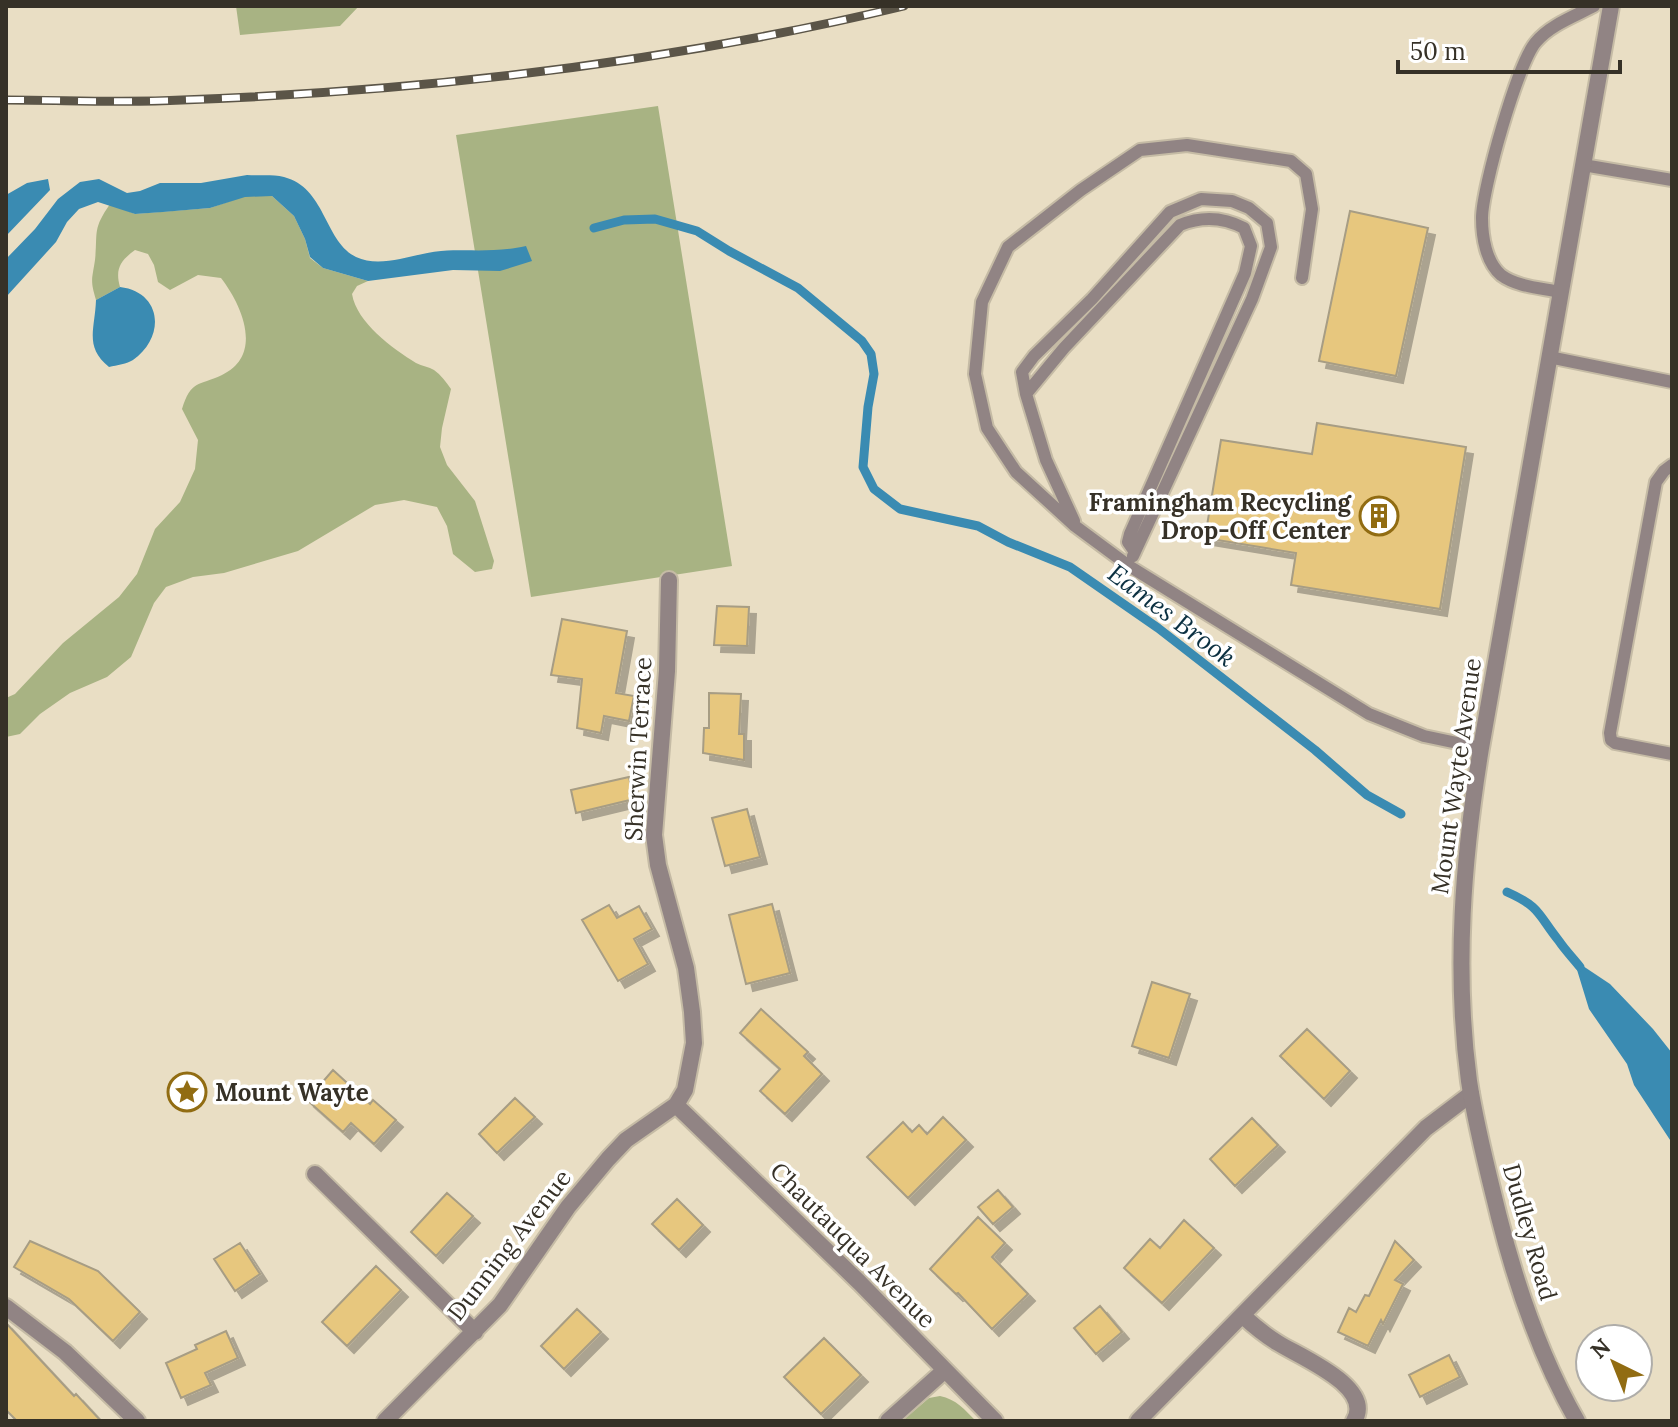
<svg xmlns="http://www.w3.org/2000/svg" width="1678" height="1427" font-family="Lora,serif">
	<defs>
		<filter id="shadow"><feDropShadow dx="7" dy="7" stdDeviation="0" flood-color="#0004"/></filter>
	</defs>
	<rect width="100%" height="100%" fill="#e9dec4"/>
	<path fill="#a8b383" d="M236,6H359L340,26L240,35Z
		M658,106L732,566L531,597L456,135Z
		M245,196H272L294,216L305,239L310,258L323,268L368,281L357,286L352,294C357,323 392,348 416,363C422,366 429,367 434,370C441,375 446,382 451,389L442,428L440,447L447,465L475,501L494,561L492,569L475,572L453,554L447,526L437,507L404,500L375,505L298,551L224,573L193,577L166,587L154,603L131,657L107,677L70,693L40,714L20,734L6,737V698L15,694L63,643L119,597L137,574L155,529L180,502L195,469L198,440L182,409C191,380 198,386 222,375C264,355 242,305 221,278L198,275L170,290L158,282L154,265L148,254L135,250C120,261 115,269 120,287L96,300C90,280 92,280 95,260C98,232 92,230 110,204L135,214L210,208Z
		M940,1396C956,1399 965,1410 976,1421H902L929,1398Z"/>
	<path fill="#3a8bb2" d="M247,175C258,176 272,174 284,177C326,188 324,241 356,257C382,269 414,253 441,251C472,249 495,253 526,246L532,261L500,271L453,270L368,281L323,268L310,257L305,239L294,216L272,196L245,197L210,208L163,212L135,214L98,202L79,209L67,222L56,242L6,297V259L35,229L58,199L80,182L99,179L127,193L140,191L160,183H201Z
		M48,179L50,190L6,236V195L27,183Z
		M120,287C162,292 166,337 133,360C127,364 117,365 109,367C84,347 95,329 96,300Z
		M1574,960L1610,984L1653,1029L1672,1053V1143L1634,1085L1627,1064L1589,1009Z"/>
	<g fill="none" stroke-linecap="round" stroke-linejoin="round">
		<path stroke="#3a8bb2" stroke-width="9" d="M594,228L624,220L655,219L697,231L729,251L798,288L862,341L871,354L874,374L868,407L863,467L874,489L900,509L978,526L1008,542L1070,567L1158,628L1315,750L1367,795L1401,814
			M1507,892C1541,907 1538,915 1559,941C1565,950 1573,958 1580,967"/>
	</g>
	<path fill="#e7c77e" stroke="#a79d84" stroke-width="2" filter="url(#shadow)" d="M1350,211L1428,228L1396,376L1319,361Z
		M1317,423L1466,447L1440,609L1291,585L1296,553L1205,538L1221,440L1312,454Z
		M717,606L749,607L747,646L714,645Z
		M562,619L627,631L616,693L634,696L629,721L604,716L601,733L577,728L582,679L551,675Z
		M709,693L741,694L739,734H744V760L703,753L704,728H709Z
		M629,777L634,799L576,813L571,790Z
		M747,809L760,857L725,866L712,818Z
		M772,904L790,973L746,984L729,915Z
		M609,905L617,918L639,906L652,929L634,939L648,964L618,981L582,920Z
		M1152,982L1190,994L1169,1058L1132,1046Z
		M761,1009L808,1052L804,1056L822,1074L785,1114L760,1091L780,1069L740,1033Z
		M1307,1029L1350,1071L1324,1099L1280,1056Z
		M333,1070L370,1104L373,1100L396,1120L374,1144L351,1123L343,1132L307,1100Z
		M515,1098L535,1117L497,1153L479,1134Z
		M943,1117L966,1140L908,1198L867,1157L903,1122L912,1132L919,1125L927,1134Z
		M1252,1118L1278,1145L1235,1186L1210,1159Z
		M998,1190L1013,1207L993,1224L978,1207Z
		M447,1193L473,1216L436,1256L411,1232Z
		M677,1199L703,1225L679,1250L652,1224Z
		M978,1217L1005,1243L992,1257L1028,1294L992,1329L958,1293L956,1294L930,1269Z
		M1184,1220L1214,1248L1162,1303L1124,1268L1150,1239L1160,1248Z
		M30,1241L98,1271L140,1312L113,1341L69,1299L14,1267Z
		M1395,1241L1414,1260L1395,1280L1403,1284L1383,1324L1381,1320L1368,1346L1338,1332L1349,1308L1356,1312L1365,1295L1369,1296Z
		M240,1243L260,1274L235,1291L214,1259Z
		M376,1266L401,1290L347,1346L322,1322Z
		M1100,1306L1122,1332L1096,1354L1074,1328Z
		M577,1309L601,1332L564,1369L541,1346Z
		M6,1323L74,1396L76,1394L101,1421H17L6,1410Z
		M226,1331L238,1358L205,1373L211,1385L181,1398L166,1363L197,1349L195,1345Z
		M824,1338L861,1375L821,1414L784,1377Z
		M1449,1355L1460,1377L1420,1397L1409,1375Z"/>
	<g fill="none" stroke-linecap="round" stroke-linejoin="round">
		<g stroke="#c5bba5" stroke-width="16">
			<path id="service" d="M1583,165L1672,180
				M1302,278L1312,209L1306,174L1291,161L1187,145L1140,150L1081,190L1008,247L982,302L975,374L987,428L1016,472L1075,526L1129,566L1369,714L1424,736L1481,748
				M1560,292C1542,288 1517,287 1501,275C1486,262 1482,237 1482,218C1482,189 1518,62 1536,42C1550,25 1575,16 1594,6
				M1549,357L1672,382
				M1026,394L1022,372L1034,356L1092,299L1170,212L1201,199L1232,201L1249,208L1267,223L1271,247L1252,299L1133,556
				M1672,465L1664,471L1656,482L1610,733L1611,740L1615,743L1672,754
				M1074,521L1046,460L1026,394L1064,348L1180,225C1202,216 1223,217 1244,228L1251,246L1245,273L1130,534L1128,542L1135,552"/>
		</g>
		<g stroke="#c5bba5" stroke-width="20">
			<path id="minor" d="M676,1105L860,1283L995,1421
				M315,1174L475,1332
				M6,1307L65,1352L137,1421
				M1243,1316C1254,1326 1265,1335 1278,1343C1300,1357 1375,1387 1354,1421
				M385,1421L500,1305L568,1207L608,1159L626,1140L676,1105L685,1090L694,1043L692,1012L686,968L658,865L654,835L667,671L669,580
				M888,1421L945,1370
				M1138,1421L1426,1128L1471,1094"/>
		</g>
		<g stroke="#c5bba5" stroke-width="20">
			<path id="tertiary" d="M1577,1421C1541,1358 1517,1288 1499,1217C1488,1172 1476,1127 1469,1081C1454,970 1463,858 1481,748L1611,6"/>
		</g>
		<use href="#service" stroke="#918484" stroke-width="12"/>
		<use href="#minor" stroke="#918484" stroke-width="16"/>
		<use href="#tertiary" stroke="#918484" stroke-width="16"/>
		<g stroke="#5b5548" stroke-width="9">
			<path id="rail" d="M6,100C65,100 124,103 182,100C424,91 668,63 904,6"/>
		</g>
		<use href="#rail" stroke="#fff" stroke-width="6" stroke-dasharray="18" stroke-linecap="butt"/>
	</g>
	<defs>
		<g id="building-ring" transform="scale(2)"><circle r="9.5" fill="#fff" stroke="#916c12" stroke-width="1.5"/><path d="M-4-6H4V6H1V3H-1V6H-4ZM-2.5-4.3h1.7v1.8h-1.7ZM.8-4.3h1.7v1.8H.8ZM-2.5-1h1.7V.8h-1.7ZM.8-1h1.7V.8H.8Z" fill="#916c12"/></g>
		<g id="sight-ring" transform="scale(2)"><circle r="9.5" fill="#fff" stroke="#916c12" stroke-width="1.5"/><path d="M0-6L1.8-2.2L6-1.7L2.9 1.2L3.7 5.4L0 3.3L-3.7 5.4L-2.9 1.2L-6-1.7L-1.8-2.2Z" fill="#916c12"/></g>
	</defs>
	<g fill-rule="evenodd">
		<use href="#building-ring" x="1379" y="516"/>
		<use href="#sight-ring" x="187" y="1092"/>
	</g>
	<g text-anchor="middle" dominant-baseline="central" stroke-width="7" stroke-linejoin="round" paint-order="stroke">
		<g font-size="24" font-weight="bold" fill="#363127" stroke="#fff" text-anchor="end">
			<text x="1351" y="502">Framingham Recycling<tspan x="1351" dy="28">Drop-Off Center</tspan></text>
			<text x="215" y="1092" text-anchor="start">Mount Wayte</text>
		</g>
		<g font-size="24" fill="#363127" stroke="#fff">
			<text transform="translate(638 749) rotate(-87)">Sherwin Terrace</text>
			<text transform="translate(1456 776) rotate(-82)">Mount Wayte Avenue</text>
			<text transform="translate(1530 1232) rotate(74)">Dudley Road</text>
			<text transform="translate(509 1245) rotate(-52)">Dunning Avenue</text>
			<text transform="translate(853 1245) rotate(45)">Chautauqua Avenue</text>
		</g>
		<g font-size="26" font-style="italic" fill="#0b3041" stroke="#fff">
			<text transform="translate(1172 615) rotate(37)">Eames Brook</text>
		</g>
	</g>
	<rect width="1678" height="1427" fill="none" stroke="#363127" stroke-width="16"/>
	<g transform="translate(1614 1363) rotate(317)"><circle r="38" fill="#ffffff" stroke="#afada9" stroke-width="2"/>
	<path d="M0-6L14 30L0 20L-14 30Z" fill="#916c12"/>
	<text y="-12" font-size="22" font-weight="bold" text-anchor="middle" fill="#363127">N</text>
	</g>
	<path d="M1398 60v12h222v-12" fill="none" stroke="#363127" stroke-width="4"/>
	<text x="1410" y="60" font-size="24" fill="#363127" stroke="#ffffff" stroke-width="6" paint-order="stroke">50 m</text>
</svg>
